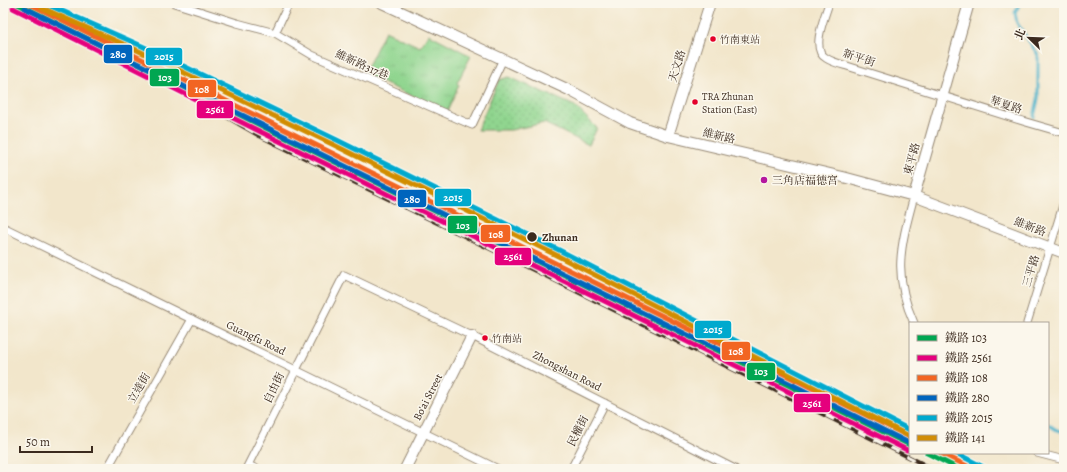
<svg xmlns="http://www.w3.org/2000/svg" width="1067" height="472" font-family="Alegreya,'Noto Serif TC',serif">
	<defs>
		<pattern id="grass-tufts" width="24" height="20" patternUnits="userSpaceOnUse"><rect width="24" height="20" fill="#90d58f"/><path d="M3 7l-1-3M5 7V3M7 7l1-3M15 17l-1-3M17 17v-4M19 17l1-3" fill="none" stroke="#7db77b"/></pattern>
		<pattern id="park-dots" width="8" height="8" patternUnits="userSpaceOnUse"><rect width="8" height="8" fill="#90d58f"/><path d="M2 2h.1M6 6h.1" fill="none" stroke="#7db77b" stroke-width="1.8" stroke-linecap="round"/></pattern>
	</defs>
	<rect width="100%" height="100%" fill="#fbf7ec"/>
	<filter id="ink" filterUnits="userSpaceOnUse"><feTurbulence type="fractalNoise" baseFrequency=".025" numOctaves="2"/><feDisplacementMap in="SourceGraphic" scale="8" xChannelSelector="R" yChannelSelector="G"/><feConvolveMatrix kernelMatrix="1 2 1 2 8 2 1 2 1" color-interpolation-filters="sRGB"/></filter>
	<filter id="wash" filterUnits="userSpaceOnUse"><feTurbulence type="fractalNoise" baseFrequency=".012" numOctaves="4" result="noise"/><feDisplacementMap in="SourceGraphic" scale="16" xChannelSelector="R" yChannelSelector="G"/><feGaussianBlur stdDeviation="0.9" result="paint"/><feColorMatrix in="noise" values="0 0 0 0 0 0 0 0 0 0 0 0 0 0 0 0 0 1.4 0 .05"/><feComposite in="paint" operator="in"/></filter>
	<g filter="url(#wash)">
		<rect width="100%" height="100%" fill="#f2e6cb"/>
		<path fill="url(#grass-tufts)" stroke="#668056" d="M385,31L420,47L429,34L471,56L457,83L459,85L447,112L364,74Z"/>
		<path fill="url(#park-dots)" stroke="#668056" d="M509,77L575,106L597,128L589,145L544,123L511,130H477L499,80Z"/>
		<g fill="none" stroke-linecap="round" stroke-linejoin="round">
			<path stroke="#4ab1c9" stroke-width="3" d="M1020,3L1015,13L1017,23L1038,55V99L1034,117
				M1048,424L1055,429L1064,432"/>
		</g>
	</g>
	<g filter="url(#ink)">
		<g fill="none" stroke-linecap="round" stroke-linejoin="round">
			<g stroke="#968874" stroke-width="9">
				<path id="street" d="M174,3L237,23L275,33L312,55L472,125L503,59
					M829,3C825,16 810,50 826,58C832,62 840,64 847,66L1026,122L1064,133
					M275,33L289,3
					M3,227L498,469
					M914,323C892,274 901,245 914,196
					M1027,323L1064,202
					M1037,453L1064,460
					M248,465L257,469
					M107,469L192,319
					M246,469L344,275L472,336L735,469
					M571,469L605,403"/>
			</g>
			<g stroke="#968874" stroke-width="12">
				<path id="secondary" d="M382,3L569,90L630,123L668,136L843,177L914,196L1064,253
					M668,136L710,3
					M914,196L969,3
					M405,469L472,336"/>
			</g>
			<use href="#street" stroke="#fff" stroke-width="7"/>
			<use href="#secondary" stroke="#fff" stroke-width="10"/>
			<g stroke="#3b2a1e" stroke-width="4.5">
				<path id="rail" d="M105,47L260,136L548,277L933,469"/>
			</g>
			<use href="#rail" stroke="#fbf7ec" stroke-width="3" stroke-dasharray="9" stroke-linecap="butt"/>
			<g stroke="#fbf7ec" stroke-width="8">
				<path id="rail-1" d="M16,3L264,127L910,445
					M927,453L959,469"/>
			</g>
			<g stroke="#fbf7ec" stroke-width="8">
				<path id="rail-2" d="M13,8L261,132L907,450"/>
			</g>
			<g stroke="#fbf7ec" stroke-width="8">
				<path id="rail-3" d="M28,3L693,331L762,363L910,437
					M941,453L973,469"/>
			</g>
			<g stroke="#fbf7ec" stroke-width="8">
				<path id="rail-4" d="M25,8L690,336L759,368L907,442"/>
			</g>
			<g stroke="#fbf7ec" stroke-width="8">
				<path id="rail-5" d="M44,3L142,46L337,140L559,250L910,430
					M956,453L987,469"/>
			</g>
			<g stroke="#fbf7ec" stroke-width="8">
				<path id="rail-6" d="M42,8L139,51L334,145L556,255L907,435"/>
			</g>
			<use href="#rail-1" stroke="#00a651" stroke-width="5"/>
			<use href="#rail-2" stroke="#e5007d" stroke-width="5"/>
			<use href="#rail-3" stroke="#f26522" stroke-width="5"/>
			<use href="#rail-4" stroke="#0065bd" stroke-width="5"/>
			<use href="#rail-5" stroke="#00a9ce" stroke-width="5"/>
			<use href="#rail-6" stroke="#d18d06" stroke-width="5"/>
		</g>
	</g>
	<g fill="#e4002b" stroke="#fbf7ec" stroke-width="1.5">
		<circle cx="713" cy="39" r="3.5"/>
		<circle cx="695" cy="102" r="3.5"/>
		<circle cx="485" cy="338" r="3.5"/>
	</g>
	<circle fill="#b5179e" stroke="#fbf7ec" stroke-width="1.5" cx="764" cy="180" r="4"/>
	<circle fill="#3b2a1e" stroke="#fbf7ec" stroke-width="1.5" cx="532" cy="237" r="5.5"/>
	<g text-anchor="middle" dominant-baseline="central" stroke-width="3" stroke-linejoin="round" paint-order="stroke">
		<g font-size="10" fill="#3b2a1e" stroke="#fbf7ec" text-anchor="start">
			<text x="720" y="39">竹南東站</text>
			<text x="702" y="96">TRA Zhunan<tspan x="702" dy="13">Station (East)</tspan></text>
			<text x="492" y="338">竹南站</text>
		</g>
		<g font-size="11" fill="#3b2a1e" stroke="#fbf7ec">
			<text transform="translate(859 58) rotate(18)">新平街</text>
			<text transform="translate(362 65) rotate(24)">維新路317巷</text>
			<text transform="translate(677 66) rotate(-73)">天文路</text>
			<text transform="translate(1006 105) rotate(18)">華夏路</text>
			<text transform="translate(719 136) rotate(13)">維新路</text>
			<text transform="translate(912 159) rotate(-75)">東平路</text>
			<text transform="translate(1030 227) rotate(21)">維新路</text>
			<text transform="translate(1031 271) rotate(-74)">三平路</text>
			<text transform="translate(256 338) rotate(26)">Guangfu Road</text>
			<text transform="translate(567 371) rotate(27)">Zhongshan Road</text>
			<text transform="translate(139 388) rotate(-60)">立達街</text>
			<text transform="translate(274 388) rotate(-64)">自由街</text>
			<text transform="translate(428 397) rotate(-63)">Bo'ai Street</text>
			<text transform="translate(578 431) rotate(-63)">民權街</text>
		</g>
		<g font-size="11" fill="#3b2a1e" stroke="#fbf7ec" text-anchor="start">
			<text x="772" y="180">三角店福德宮</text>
		</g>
		<g font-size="11" font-weight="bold" fill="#3b2a1e" stroke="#fbf7ec" text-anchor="start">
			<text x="542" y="237">Zhunan</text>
		</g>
	</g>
	<g stroke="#fbf7ec" stroke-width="1.5">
		<rect x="103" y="44" width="30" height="20" rx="4" fill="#0065bd"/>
		<rect x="145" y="47" width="38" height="19" rx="4" fill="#00a9ce"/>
		<rect x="149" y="68" width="31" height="19" rx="4" fill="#00a651"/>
		<rect x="187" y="79" width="30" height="19" rx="4" fill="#f26522"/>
		<rect x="196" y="100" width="38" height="19" rx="4" fill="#e5007d"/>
		<rect x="434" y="188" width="38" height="19" rx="4" fill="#00a9ce"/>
		<rect x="397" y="189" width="30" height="19" rx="4" fill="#0065bd"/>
		<rect x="447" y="215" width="31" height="19" rx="4" fill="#00a651"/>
		<rect x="480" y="224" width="31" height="19" rx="4" fill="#f26522"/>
		<rect x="494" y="247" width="38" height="19" rx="4" fill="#e5007d"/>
		<rect x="694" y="320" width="38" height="19" rx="4" fill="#00a9ce"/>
		<rect x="721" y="341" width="30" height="20" rx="4" fill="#f26522"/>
		<rect x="746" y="362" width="30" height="19" rx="4" fill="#00a651"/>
		<rect x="793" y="393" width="38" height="20" rx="4" fill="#e5007d"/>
	</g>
	<g font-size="11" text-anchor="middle" font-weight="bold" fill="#fff">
		<text x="118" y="58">280</text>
		<text x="164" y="60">2015</text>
		<text x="165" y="81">103</text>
		<text x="202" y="93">108</text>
		<text x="215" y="113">2561</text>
		<text x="453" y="201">2015</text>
		<text x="412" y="203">280</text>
		<text x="463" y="229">103</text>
		<text x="496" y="238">108</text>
		<text x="513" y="260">2561</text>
		<text x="713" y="333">2015</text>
		<text x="736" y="355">108</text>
		<text x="761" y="375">103</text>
		<text x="812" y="407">2561</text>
	</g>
	<rect width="1067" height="472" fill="none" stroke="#fbf7ec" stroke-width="16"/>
	<rect x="909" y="322" width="140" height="132" fill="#fbf7ec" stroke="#aea59a"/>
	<rect x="917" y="335" width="20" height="6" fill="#00a651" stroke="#aea59a"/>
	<text x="945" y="342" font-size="12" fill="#3b2a1e">鐵路 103</text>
	<rect x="917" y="355" width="20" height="6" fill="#e5007d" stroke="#aea59a"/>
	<text x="945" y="362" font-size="12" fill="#3b2a1e">鐵路 2561</text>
	<rect x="917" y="375" width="20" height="6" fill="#f26522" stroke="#aea59a"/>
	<text x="945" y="382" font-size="12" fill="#3b2a1e">鐵路 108</text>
	<rect x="917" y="395" width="20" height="6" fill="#0065bd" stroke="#aea59a"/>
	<text x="945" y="402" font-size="12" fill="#3b2a1e">鐵路 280</text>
	<rect x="917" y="415" width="20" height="6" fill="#00a9ce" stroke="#aea59a"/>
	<text x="945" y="422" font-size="12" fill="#3b2a1e">鐵路 2015</text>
	<rect x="917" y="435" width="20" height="6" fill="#d18d06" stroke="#aea59a"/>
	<text x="945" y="442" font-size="12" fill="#3b2a1e">鐵路 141</text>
	<g transform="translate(1029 38) rotate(293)" stroke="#fbf7ec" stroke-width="3" paint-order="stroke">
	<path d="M0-3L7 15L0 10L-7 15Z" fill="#3b2a1e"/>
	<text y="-6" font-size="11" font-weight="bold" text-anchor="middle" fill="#3b2a1e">北</text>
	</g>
	<path d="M20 446v6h72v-6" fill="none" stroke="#3b2a1e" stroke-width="2"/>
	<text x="26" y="446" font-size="12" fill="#3b2a1e" stroke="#fbf7ec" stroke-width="3" paint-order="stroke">50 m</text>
</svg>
